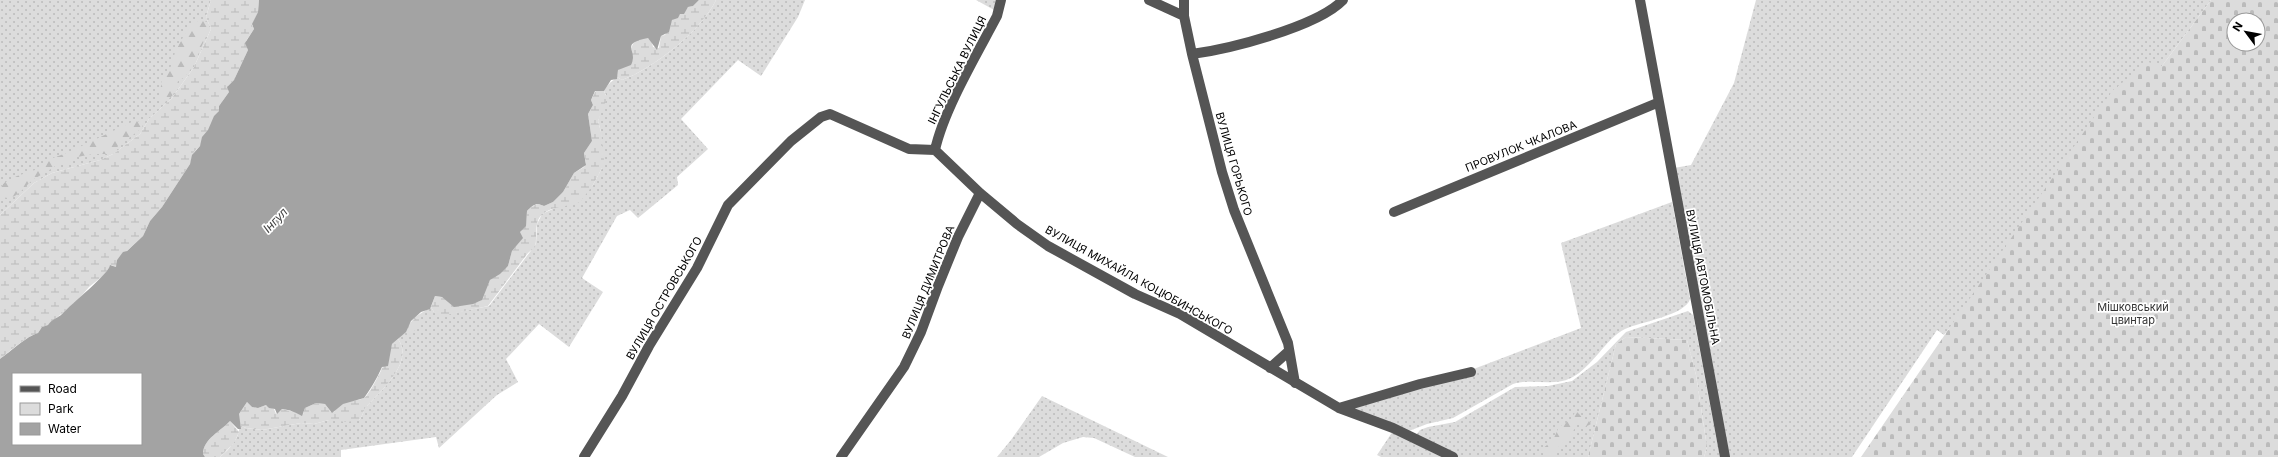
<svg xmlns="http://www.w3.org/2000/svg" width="2278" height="457" font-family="Inter,sans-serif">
	<defs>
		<pattern id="green-dots" width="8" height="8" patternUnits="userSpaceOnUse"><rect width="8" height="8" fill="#dcdcdc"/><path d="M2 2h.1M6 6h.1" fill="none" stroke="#bbb" stroke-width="1.8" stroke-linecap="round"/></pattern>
		<pattern id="forest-firs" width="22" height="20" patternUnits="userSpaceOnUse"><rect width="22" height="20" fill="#dcdcdc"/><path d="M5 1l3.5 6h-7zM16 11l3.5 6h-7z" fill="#bbb"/></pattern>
		<pattern id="wetland-marsh" width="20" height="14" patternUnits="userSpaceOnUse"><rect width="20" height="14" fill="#dcdcdc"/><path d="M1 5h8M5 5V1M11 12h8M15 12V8" fill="none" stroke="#bbb"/></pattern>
		<pattern id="cemetery-stones" width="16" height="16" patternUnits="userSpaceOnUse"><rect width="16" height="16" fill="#dcdcdc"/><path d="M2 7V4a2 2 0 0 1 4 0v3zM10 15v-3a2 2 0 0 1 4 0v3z" fill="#bbb"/></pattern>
	</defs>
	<rect width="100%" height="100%" fill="#fff"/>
	<path fill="url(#green-dots)" d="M0,0H211L206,17L211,29L194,67L172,98L149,119L140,134L113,154L100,160L52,173L34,183L0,215Z
		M716,0H805L798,17L761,76L738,60L681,119L708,149L677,177L678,185L638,218L630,210L617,216L582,278L603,292L569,347L539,324L506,359L518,382L497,395L439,448L436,437L341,450V457H220C231,448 241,435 239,425L246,428L262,430L301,423L314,424L329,420H359C363,416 363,411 366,407C380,392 415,362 398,339L415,317L431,307L434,312L448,314L489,306L536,244L537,224L542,214L559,206L571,204L593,185L602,168L601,132L598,121L606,95L604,91C607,84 613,81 617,77L622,80C653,69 702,30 716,0Z
		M976,0H999L996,11Z
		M1756,0H2211L2162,66L1944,335L1937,330L1852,457H1728L1674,168L1691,165L1734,83Z
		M1672,202L1690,299C1686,315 1640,322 1625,329C1605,339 1593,367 1571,378C1552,387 1532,378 1513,384L1453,418L1427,424L1409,431L1350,407L1471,370L1581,328L1561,243Z
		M1688,311L1693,315L1697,336L1720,457H1704L1707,447L1696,375L1687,340L1626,337L1616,344L1588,457H1458L1416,435L1420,430L1428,427L1455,422L1515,387L1548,386L1572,381L1597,362L1626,332Z
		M1042,396L1168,457H1135L1094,438L1083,437L1063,443L1039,457H997L1011,440Z
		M1393,431L1447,457H1381L1377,455Z"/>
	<path fill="url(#forest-firs)" d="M199,20L207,22V34L193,66L185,77L178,81L173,95L165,102L161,99L160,94L162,77L172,65L175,52L188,28Z
		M136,120L143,124L142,128L108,154H93L77,157L66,164H58C50,170 42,174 34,179C24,186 14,205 0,195V188L4,183L17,176L35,170L53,158L69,152Z
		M1576,411L1584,419L1590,421L1591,424L1585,427L1577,424L1569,439L1561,444L1551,456L1544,455L1541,450L1553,440L1559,427L1570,420Z"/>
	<path fill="url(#wetland-marsh)" d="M211,0H259L258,12L252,25L254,29L246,41L248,50L234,80L228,86L229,92L219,106V111L200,146L194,152L190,164L162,207L150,221L143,236L117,260L118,265L116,267L111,265L104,275L89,287L78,300L48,325L42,327L38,333C27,336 10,351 0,359V215L34,183L52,173L100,160L113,154L140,134L149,119L172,98L194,67L211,29L206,17Z
		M699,0H716C702,30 653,69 622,80L617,77L618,70L633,60C627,45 637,34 651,39L653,47L659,48L661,36L665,35L672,20L680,14H683L688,7L693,6Z
		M596,90L604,91L607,98L598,121L601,132L604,160L602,168L593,185L580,202C567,208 541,205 537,224C535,232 537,240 535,247L528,253L488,306L442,316L434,312L431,307L435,296L442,297L457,306L480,301L490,280L508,266L512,251L521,240L520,232L526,222L527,211C533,205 536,203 544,206L553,202L563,192L574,173L584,167L586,163L584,153L592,141L588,114L593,105L591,100Z
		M418,316L421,319C422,326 416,331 409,333L408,326Z
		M398,339C415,362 380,392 366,407C363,411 363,416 359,420L347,422L329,420L314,424L301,423L262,430L246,428L239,425V414L247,402L252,407L258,408L266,405L274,409L276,414L282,409L303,414L305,408L316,403L325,404L331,412H334C343,398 353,403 364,398C370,395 391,352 392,344Z
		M230,421L239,432L234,443L220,457H205L203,454C203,439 221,431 230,421Z"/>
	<path fill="url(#cemetery-stones)" fill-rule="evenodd" d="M2211,0H2278V457H1861L2112,91L2148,62L2162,66ZM2234,20H2258V44H2234Z
		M1626,337L1687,340L1696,375L1707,447L1704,457H1588L1616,344Z"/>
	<path fill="#a3a3a3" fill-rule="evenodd" d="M259,0H699L693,6L688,7L684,14H680L678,18L672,20L669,32L661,36L657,50L648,38C618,44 639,50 631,65L618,70L617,79L611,80L604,91H595L591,100L593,105L588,114L592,141L584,153L586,165L574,173L563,192L553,202L544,206C536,202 533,205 527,211L526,226L520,232L523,238L512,251L508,266L500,274L490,280L482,300L473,304L454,307L442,297L435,296L430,309L421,312L411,321L406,332L392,344L388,366L382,367C377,378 372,387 364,398L343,404L332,413L325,404L316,403L305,408L302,416C294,412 291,410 282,409L277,414L275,409L269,408L266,405L258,408L252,407L247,402L239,414L241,429H238L230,421C221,431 203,439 203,454L205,457H0V359C10,352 27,336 38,333L42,327L48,325C52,319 58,318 62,314C71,304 109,274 110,265L116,267L117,260L123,252L127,251L143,236L150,221L162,207L190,164L192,155L200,146L202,137L208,130L214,116L219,111V106L229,92L227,87L234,80L248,50L245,43L254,29L252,24L258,12ZM13,374H141V444H13Z"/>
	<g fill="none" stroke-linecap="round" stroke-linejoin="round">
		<path stroke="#555" stroke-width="10" d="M1149,0L1184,16
			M1184,0V16L1192,54L1222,172L1234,210L1288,343L1295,383
			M1640,0L1725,457
			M1192,54C1229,49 1317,27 1343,0
			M935,150C944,109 977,54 997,16L1001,0
			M1394,212L1657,103
			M1270,368L1289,351
			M1339,408L1420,384L1471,372
			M584,457L622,396L649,346L697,268L728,205L791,141L821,117L830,114L909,149L935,150L980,193L1017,224L1048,246L1135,294L1180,314L1339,408L1393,428L1453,457
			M841,457L904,367L921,332L938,286L958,237L980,193"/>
	</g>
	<g text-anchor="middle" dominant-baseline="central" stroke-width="3.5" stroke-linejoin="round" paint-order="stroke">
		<g font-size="11" fill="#000" stroke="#fff">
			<text transform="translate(957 70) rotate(-64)">ІНГУЛЬСЬКА ВУЛИЦЯ</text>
			<text transform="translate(1521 146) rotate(-22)">ПРОВУЛОК ЧКАЛОВА</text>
			<text transform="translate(1234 164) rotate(74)">ВУЛИЦЯ ГОРЬКОГО</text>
			<text transform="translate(1703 277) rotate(79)">ВУЛИЦЯ АВТОМОБІЛЬНА</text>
			<text transform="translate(1139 280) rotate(29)">ВУЛИЦЯ МИХАЙЛА КОЦЮБИНСЬКОГО</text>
			<text transform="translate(928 282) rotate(-68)">ВУЛИЦЯ ДИМИТРОВА</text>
			<text transform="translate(664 298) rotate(-60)">ВУЛИЦЯ ОСТРОВСЬКОГО</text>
		</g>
		<g font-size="11" fill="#333" stroke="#fff">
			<text x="2133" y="307">Мішковський<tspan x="2133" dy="13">цвинтар</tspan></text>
		</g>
		<g font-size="12" font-style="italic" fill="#444" stroke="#fff">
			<text transform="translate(275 220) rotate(-46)">Інгул</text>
		</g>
	</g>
	<rect x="12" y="373" width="130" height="72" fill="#ffffff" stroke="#999999"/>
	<rect x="20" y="386" width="20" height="6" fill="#555555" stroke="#999999"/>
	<text x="48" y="393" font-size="12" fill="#000000">Road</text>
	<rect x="20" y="403" width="20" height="12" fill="#dcdcdc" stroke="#999999"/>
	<text x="48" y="413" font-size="12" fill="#000000">Park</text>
	<rect x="20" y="423" width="20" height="12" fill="#a3a3a3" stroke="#999999"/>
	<text x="48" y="433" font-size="12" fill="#000000">Water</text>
	<g transform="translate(2246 32) rotate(302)"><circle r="19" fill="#ffffff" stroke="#999999"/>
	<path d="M0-3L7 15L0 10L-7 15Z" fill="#000000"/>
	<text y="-6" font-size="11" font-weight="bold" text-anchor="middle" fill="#000000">N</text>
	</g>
</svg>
